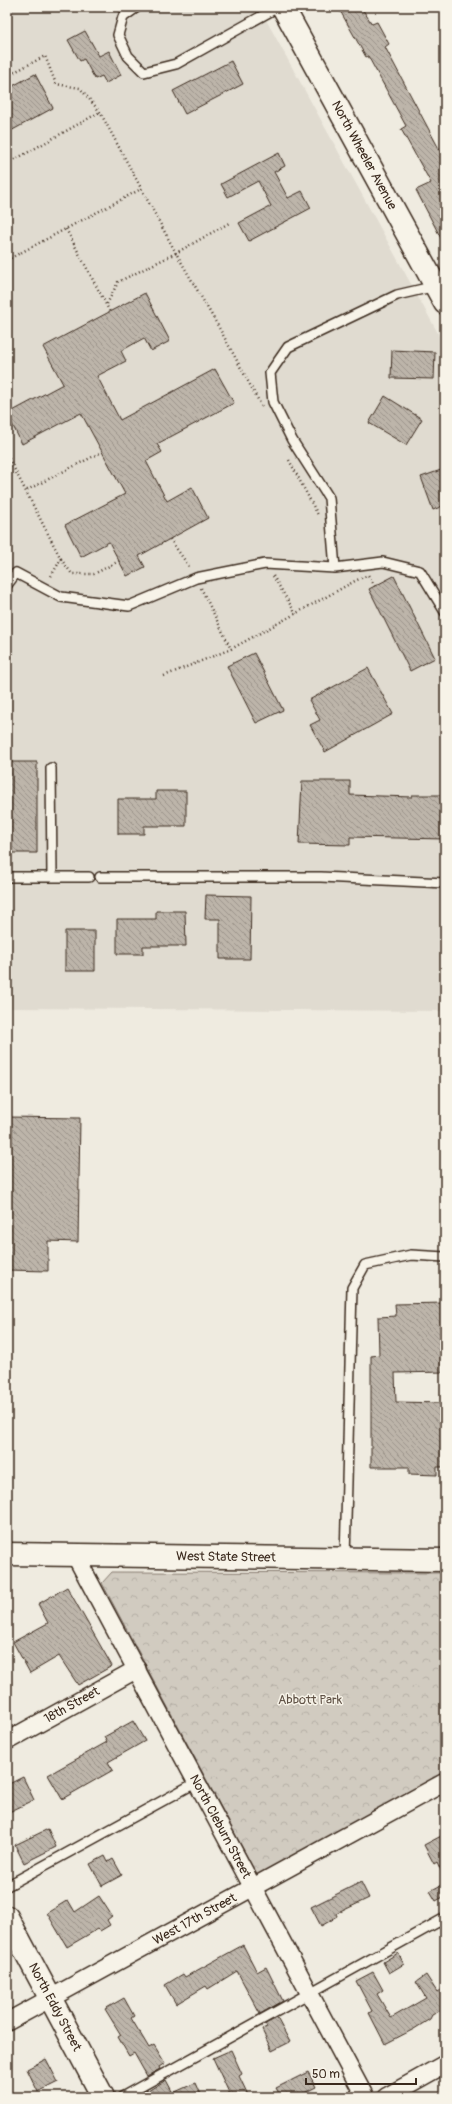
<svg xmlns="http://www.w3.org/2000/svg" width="452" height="2104" font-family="Pangolin,sans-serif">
	<defs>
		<pattern id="park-crowns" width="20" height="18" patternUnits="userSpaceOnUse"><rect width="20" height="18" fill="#d1cbc0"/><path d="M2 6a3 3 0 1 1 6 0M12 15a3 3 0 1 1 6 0" fill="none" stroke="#b4aea5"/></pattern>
		<pattern id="building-back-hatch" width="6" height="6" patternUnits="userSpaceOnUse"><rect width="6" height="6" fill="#bdb5aa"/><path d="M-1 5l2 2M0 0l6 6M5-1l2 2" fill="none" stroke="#9b938a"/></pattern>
	</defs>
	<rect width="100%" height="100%" fill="#efebe0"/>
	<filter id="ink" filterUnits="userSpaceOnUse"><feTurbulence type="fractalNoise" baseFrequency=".025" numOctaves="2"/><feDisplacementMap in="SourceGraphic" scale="8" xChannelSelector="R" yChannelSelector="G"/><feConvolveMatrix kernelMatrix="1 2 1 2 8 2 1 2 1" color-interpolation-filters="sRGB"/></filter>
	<g filter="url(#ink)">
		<path fill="#e0dbd0" d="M7,7H259L445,346V1011L7,1008Z"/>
		<path fill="url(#park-crowns)" stroke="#867a6f" d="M112,1572L445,1573V1773L257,1875L102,1583Z"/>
		<path fill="url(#building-back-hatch)" stroke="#3b2a1e" d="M338,7H361L372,24L377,22L389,44L385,47L445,160V246L416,190L431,183L401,129L406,126L368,56L366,57Z
			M85,31L99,56L109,51L121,75L106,83L102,76L95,79L84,59L80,61L68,40Z
			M231,61L243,84L185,114L173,91Z
			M35,74L53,108L7,133V89Z
			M279,153L285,166L274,172L288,198L302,191L311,208L249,241L239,223L271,206L258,181L228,197L221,184Z
			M145,293L170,341L151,351L144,338L121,351L126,361L97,376L120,420L215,369L234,403L157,444L162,452L146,461L167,501L192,487L208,518L139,556L145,567L127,576L109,542L81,557L65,525L125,494L81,413L22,444L7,414L63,384L43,347Z
			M392,350L435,352L434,379L391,378Z
			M385,396L422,419L406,445L369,423Z
			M441,470L445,481V505L433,510L421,477Z
			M394,576L435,658L410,671L369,589Z
			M254,653L283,710L256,723L227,666Z
			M368,668L393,714L325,752L310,725L320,720L309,700Z
			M7,762H37V853H7Z
			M302,781H350V795L412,797V795H445V839L350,837V845L299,844Z
			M156,791H186V826H144V834H118V799H156Z
			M206,895L251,896L250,959H220V919H205Z
			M156,911H185L186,946H143V954H117V919H156Z
			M65,931H95V971H65Z
			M7,1117L80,1118L78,1242L48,1241V1271L7,1270Z
			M445,1303V1372L395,1373L396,1402L445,1403V1467H437V1475L409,1474V1467H371V1356L379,1355L378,1317L396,1316L395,1304Z
			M67,1587L112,1666L78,1685L59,1656L30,1673L13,1642L48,1623L38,1604Z
			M133,1721L145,1741L108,1762L113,1770L62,1799L48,1775L107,1742L104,1737Z
			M23,1777L34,1800L7,1813V1785Z
			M48,1829L56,1847L24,1863L15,1845Z
			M445,1834V1879L437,1862L434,1864L424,1845Z
			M105,1856L108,1862L113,1859L122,1875L102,1886L90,1864Z
			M361,1882L369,1898L336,1914L337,1917L321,1926L311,1907Z
			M445,1883V1896L436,1901L430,1891Z
			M99,1896L112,1916L107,1920L110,1925L100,1931L98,1929L67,1947L47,1913L68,1900L75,1912Z
			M243,1945L257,1972L266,1967L283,2001L260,2014L237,1971L208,1989L206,1986L176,2004L165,1985L183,1974L185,1977Z
			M398,1953L404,1964L389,1973L383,1962Z
			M373,1972L383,1990L377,1994L391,2018L426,1998L416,1982L426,1975L437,1992L445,1987V2008L432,2015L430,2019L414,2029L385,2044L369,2013L372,2011L356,1981Z
			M124,1998L134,2016L131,2018L149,2048L154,2045L165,2063L159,2067L160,2069L147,2076L134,2053L129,2056L118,2037L121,2035L105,2009Z
			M277,2018L290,2042L272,2051L262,2030L267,2028L265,2024Z
			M231,2050L242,2074L239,2076L249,2097H231L213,2058Z
			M46,2059L58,2082L38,2092L27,2069Z
			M308,2072L316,2087L296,2097H281L276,2088Z
			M166,2080L173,2093L195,2083L201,2097H138Z"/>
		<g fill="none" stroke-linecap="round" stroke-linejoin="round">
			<g stroke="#3b2a1e" stroke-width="12">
				<path id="service" d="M137,7L123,17L118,35L128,56L144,72L176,64L278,7
					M335,568L329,498L292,440L273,402L270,373L288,347L397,295L436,286
					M7,585L16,573L61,597L129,606L196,578L265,564L335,568L383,562L420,571L445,612
					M51,768L52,877
					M7,877H89
					M100,877H321L445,883
					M345,1559L352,1288L365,1265L411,1255L445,1257
					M7,1886L197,1782
					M122,2097L445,1918"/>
			</g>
			<g stroke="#3b2a1e" stroke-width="20">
				<g id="minor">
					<path id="s1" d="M75,1555L365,2097"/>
					<path id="s2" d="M7,1741L137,1669"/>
					<path id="s3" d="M7,2022L445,1782"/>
					<path d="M386,2097L445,2064"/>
				</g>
			</g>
			<g stroke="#3b2a1e" stroke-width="25">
				<g id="tertiary">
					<path id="s4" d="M283,7L445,303"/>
					<path id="s5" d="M7,1554L445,1560"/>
				</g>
			</g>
			<g stroke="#3b2a1e" stroke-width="25">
				<g id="secondary">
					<path id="s6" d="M7,1917L103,2097"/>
				</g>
			</g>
			<path stroke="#3b2a1e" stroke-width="2.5" stroke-dasharray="1 3" stroke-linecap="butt" d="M7,76L45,56L56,84L80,88L100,112L176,253L229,223
				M7,164L100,112
				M66,229L110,312
				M7,260L141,189
				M107,304L118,282L176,253L222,333L262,407
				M7,455L61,559L50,578
				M289,460L318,515
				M27,490L102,452
				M170,539L190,568
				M61,559L72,574H94L119,561
				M273,576L296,614
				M201,588L231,649L355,581L368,575L375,586
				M164,676L231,649"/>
			<use href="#service" stroke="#f7f3e8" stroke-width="9"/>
			<use href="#minor" stroke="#f7f3e8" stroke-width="17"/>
			<use href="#tertiary" stroke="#f7f3e8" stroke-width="22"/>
			<use href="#secondary" stroke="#f7f3e8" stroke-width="22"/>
		</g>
	</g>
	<g text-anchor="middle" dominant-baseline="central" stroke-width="3" stroke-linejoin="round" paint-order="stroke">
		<g font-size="13" fill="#3b2a1e" stroke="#f7f3e8">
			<text stroke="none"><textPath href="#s4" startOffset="169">North Wheeler Avenue</textPath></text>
			<text stroke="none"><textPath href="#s5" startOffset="219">West State Street</textPath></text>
			<text stroke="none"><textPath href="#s2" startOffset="74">18th Street</textPath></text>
			<text stroke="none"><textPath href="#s1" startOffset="308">North Cleburn Street</textPath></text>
			<text stroke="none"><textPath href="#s3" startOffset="214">West 17th Street</textPath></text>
			<text stroke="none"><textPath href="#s6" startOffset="102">North Eddy Street</textPath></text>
		</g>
		<g font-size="13" fill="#605246" stroke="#f7f3e8">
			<text x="310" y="1700">Abbott Park</text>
		</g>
	</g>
	<rect width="452" height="2104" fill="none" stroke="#f7f3e8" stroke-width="24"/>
	<rect x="12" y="12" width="428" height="2080" fill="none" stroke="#3b2a1e" stroke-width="1.5" filter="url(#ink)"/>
	<path d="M306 2078v6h110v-6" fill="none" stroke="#3b2a1e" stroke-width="2"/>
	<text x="312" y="2078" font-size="12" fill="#3b2a1e" stroke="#f7f3e8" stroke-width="3" paint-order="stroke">50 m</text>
</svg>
